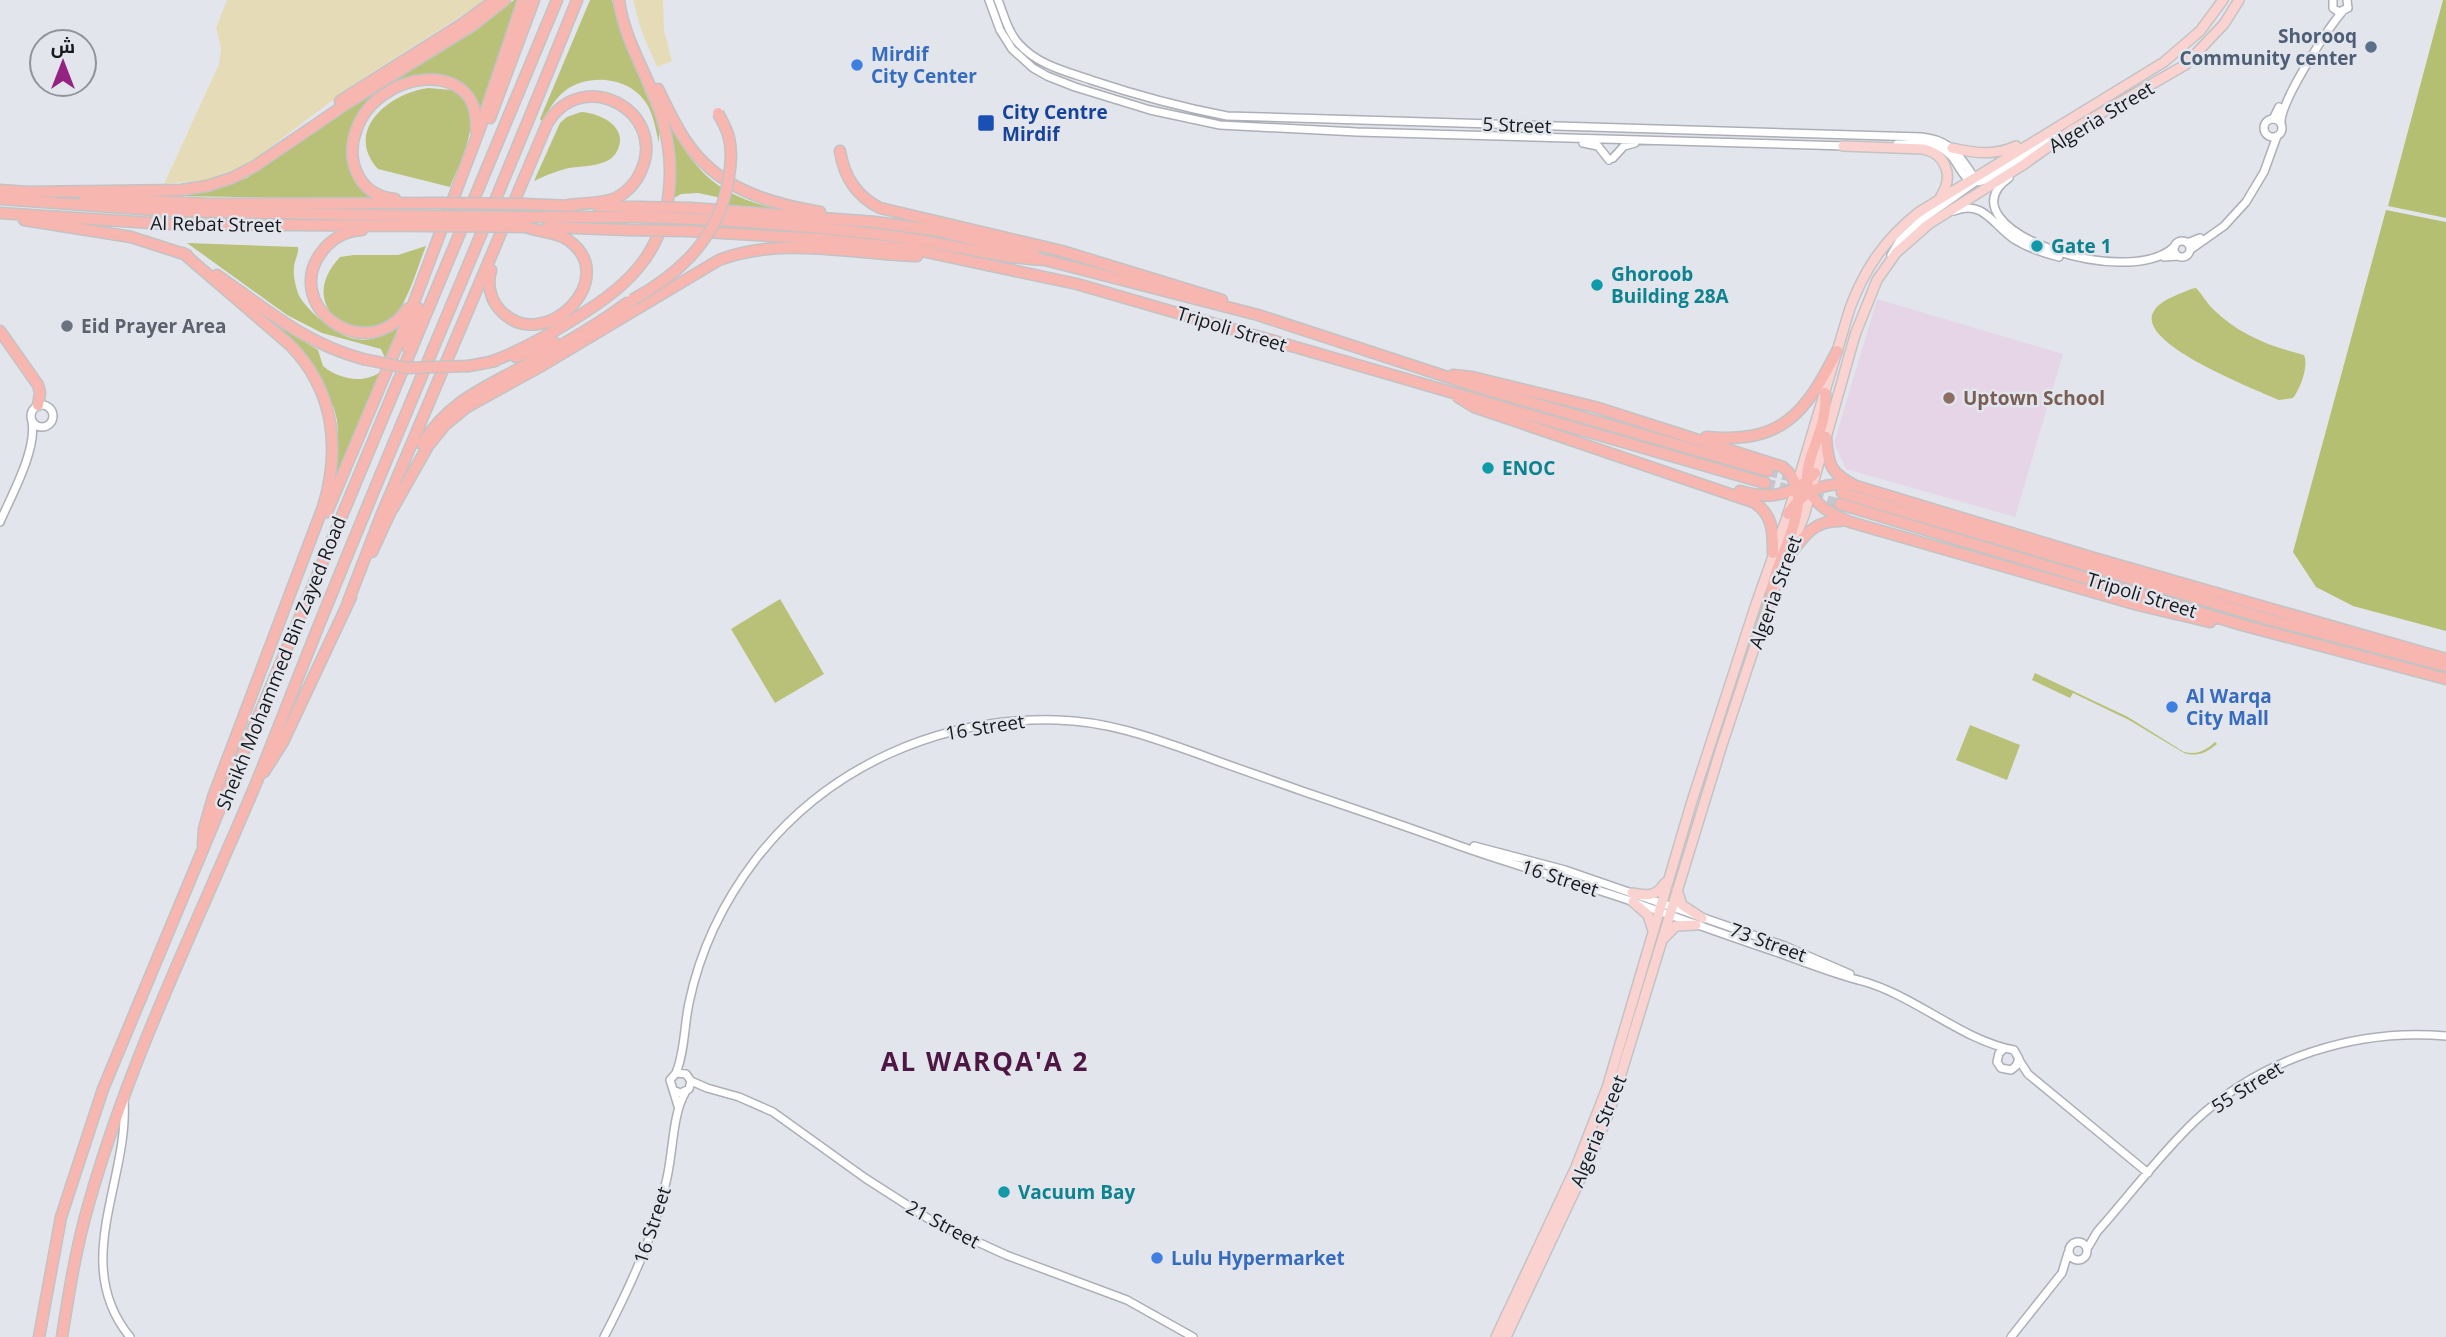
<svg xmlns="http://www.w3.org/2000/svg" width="2446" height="1337" font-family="'Open Sans',Cairo,sans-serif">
	<rect width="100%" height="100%" fill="#e3e5ed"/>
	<path fill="#e5d5e7" d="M1877,299L2063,354L2015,517L1846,469L1834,443Z"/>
	<path fill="#b8c177" d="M514,0H520L480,113C475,92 462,84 442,81C434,79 424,76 415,77C377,80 351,113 348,150C347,158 347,168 352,176C357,185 366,193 375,199L170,196L216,189L247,178L341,113L477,30Z
		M590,0H612L620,31L659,125V143C656,131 654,117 648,106C633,78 591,72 566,90C555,98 549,110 542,121L540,119Z
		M428,88C436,89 444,89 450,90C493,99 459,165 450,187L378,169C343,130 390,93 428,88Z
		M581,112C601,113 631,128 616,153C607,168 580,165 565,169C554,172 544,176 534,181L560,123L567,117Z
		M665,116C695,173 717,196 782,210L730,207L717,197L698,193L681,194L669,201Z
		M187,243L298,247C299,255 294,260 294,268C293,275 295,283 297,290C299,299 306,305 312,312C339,339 365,351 399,326L385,358L381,349L322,333L287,315Z
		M426,246C418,265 409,300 395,315C361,351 292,308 340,257L354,255H398Z
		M2196,288C2203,295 2207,304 2214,310C2240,335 2269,346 2304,355C2309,366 2300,389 2293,398L2279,400C2258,390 2133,343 2154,311C2160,300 2180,294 2191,289Z
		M259,315L318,350L323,366C337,378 363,385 380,372L333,487L338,434L337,420L334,408L311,363Z
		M780,599L824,674L775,703L731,629Z
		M2035,673L2128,717L2184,752C2198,755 2205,751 2215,742L2217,744C2206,753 2198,757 2184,753L2129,720L2073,693L2070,698L2032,680Z
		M1970,725L2020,745L2007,780L1956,760Z"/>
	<path fill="#b5bf71" d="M2443,0H2446V218L2388,206Z
		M2386,210L2446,222V631L2353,606L2316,587L2293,552Z"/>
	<path fill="#e5dcb7" d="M227,0H486L353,85L252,161L233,171L207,180L164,184L219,64L221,48L216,28Z
		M633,0H663L664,30L672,61L657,67L641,30Z"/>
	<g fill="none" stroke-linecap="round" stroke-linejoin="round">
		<path stroke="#c5c6ce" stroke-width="10" stroke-dasharray="10 5" stroke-linecap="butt" d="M1768,471L1795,478
			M1765,483L1795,491
			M1813,496L1840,504"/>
		<g stroke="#adafb7" stroke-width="10">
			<path id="minor" d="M989,0L1000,30L1012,49L1033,68L1047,76L1075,87L1150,110L1220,125L1357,132L1846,146
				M998,0C1004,15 1008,32 1019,44C1038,65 1065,71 1091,80C1136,95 1180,107 1227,116L1921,137C1944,139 1955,149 1968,168C1972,174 1974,176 1974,183L1920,221L1900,240L1891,255
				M2333,0V8L2339,12L2348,8L2347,0
				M2273,119L2279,107
				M2264 128a9 9 0 1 1 18 0a9 9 0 1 1-18 0Z
				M2281,124C2279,103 2327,30 2342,12
				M1583,143L1598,146L1609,160
				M1897,144C1911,144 1927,141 1941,148C1962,158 1960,190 1985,180L2051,139L2061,136
				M1613,158L1624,146L1635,143
				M2009,178C1939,227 2128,293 2175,246
				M1954,211C1983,199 1993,225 2014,239C2028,248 2043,253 2059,257
				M2174 249a8 8 0 1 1 16 0a8 8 0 1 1-16 0Z
				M2187,243L2200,238
				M2190,250L2224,226L2246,202L2264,172L2277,136
				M2164,257L2178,256
				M31 416a11 11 0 1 1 22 0a11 11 0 1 1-22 0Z
				M0,522C11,496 37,450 32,422
				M1474,846L1565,870L1785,946L1850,974
				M2019,1060L2028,1074L2148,1173
				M676,1073C685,1051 684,1026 689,1003C700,950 724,901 756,859C828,766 940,717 1057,720C1109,721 1156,739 1204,756C1236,768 1269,779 1302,791C1355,809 1408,827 1460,846C1516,866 1572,881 1628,900C1678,918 1728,936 1779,953C1807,963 1834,974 1862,981C1916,996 1961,1040 2014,1050L2019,1059L2016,1066L2011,1070L2001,1068L1997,1062L1999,1053L2004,1049
				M691,1081L707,1088L739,1097L773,1112L865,1178L932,1221L1006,1255L1127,1300L1193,1337
				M675,1091L681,1093L689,1089L691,1081L686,1074L676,1073L670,1080L678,1106
				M124,1101C129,1181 70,1264 130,1337
				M2069 1251a9 9 0 1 1 18 0a9 9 0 1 1-18 0Z
				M2087,1249L2097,1232C2130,1195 2160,1154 2196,1120C2262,1058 2356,1028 2446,1036
				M604,1337C630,1287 653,1237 666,1182C673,1156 672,1115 685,1093
				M2011,1337L2062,1273L2068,1253"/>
		</g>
		<g stroke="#c3c3c4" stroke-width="12">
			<path id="major" d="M1843,146L1923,149C1946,154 1954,176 1941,196
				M1952,148C1974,153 1995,156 2016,146
				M1677,890L1682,905L1702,918
				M1632,893C1647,896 1656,897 1665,883
				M1633,902L1648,915L1653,931
				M1664,938L1676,926L1696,925
				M1496,1337L1576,1167L1607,1088L1692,801L1756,604L1788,514L1850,308C1865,268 1885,239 1919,212L2164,62L2200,31L2223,0
				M1506,1337L1593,1152L1610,1110L1722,745L1771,597L1804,516L1855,335L1877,280L1896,253L1929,224L2023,165L2072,130L2185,65L2224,24L2239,0"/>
		</g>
		<g stroke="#c3c3c4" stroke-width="13">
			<path id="highway" d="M658,89C667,107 675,125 686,141C717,188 767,203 820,212
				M340,101L462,24L495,0
				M490,118L534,0
				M840,151C844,177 856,196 880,208L1062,251L1222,300
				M0,190L28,192
				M24,192L181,190L207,186L232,178L255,166L346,104L473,25L505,0
				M85,197L208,204L441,203
				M0,199L169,211L429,216
				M395,199C378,197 364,189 357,173C351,160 351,145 356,131C375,70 482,55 476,131
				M525,204L572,206
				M598,206L639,207
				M691,208L875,222L939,231L1035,255
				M0,213L166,224L432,226
				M526,217H640
				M695,219C768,223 841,228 913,239C957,246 1001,258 1045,260L1258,315L1481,388L1768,471
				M24,220L131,237L187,255
				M548,227L628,230
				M362,230C347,231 333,238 324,249C278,303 365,369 407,309
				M688,231L820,239L912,249L1077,284L1765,483
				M183,253L290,345C334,390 341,448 323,507L213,797L204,829L203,845
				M491,270C487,284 490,299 500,310C543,357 623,278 568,240C556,231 540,233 527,227
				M217,275C266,309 304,343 363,359
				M0,331L38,385L40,393L38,405
				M408,348L411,331L418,308
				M516,357L554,342
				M490,362C519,352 545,337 571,321C595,306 620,290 638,268C673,227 677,165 661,115C649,76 624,41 619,0
				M469,366L495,361
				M1453,375L1472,377L1595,407L1783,467C1822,499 1773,557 1771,597
				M1825,393C1831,447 1767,489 1850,522L2138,605L2210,622
				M1458,397L1474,407L1753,502C1773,514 1773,531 1773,553
				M1706,437C1782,444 1805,414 1837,351
				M1826,437C1828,465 1830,473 1856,486L2094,558L2446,659
				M422,444C449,401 482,389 524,366C559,347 595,327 627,303
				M1740,491C1769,500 1795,495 1815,473
				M1842,493L2271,620L2446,666
				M1840,504L2242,625L2446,679
				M393,508L428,446L445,425L467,407L543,365L719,260C782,236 852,254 917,256
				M327,512L400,339L480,128L523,0
				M1788,514C1802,492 1823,482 1848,485
				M372,552L395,502
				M1789,556C1804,536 1814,520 1841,521
				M348,602L381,516L547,124C582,65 668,111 641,171C636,183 627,192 616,198C601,204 584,203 568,205
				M264,772L283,742L351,597
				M39,1337L61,1217L103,1089L557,0
				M62,1337C69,1292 76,1247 89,1203C130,1057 199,920 257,781C282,719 306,656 332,593C412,395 498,199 577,0"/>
		</g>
		<use href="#minor" stroke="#fff" stroke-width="7"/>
		<use href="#major" stroke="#fad3d0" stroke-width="9"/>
		<use href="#highway" stroke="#f7b6b0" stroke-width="10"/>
		<g stroke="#c3c3c4" stroke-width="13" stroke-linecap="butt">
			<path id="highway-bridge" d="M441,203L525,204
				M639,207L691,208
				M429,216L526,217
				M640,217L695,219
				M432,226L527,227
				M628,230L688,231
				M632,300C682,273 721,235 729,176C731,164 732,150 729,138C727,129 722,121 718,113
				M363,359L407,368L469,366"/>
		</g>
		<use href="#highway-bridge" stroke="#f7b6b0" stroke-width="10"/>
	</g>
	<circle fill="#5c6f8a" stroke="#e3e5ed" stroke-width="2.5" cx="2371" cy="47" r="7"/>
	<g fill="#3f7fe0" stroke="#e3e5ed" stroke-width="2.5">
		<circle cx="857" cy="65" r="7"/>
		<circle cx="2172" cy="707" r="7"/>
		<circle cx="1157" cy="1258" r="7"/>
	</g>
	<rect fill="#1a4fb4" stroke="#e3e5ed" stroke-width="2.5" x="977" y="114" width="18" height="18" rx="3.5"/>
	<g fill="#0f9aa8" stroke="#e3e5ed" stroke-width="2.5">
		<circle cx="2037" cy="246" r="7"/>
		<circle cx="1597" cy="285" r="7"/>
		<circle cx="1488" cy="468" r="7"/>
		<circle cx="1004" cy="1192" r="7"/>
	</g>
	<circle fill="#6b7280" stroke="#e3e5ed" stroke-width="2.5" cx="67" cy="326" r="7"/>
	<circle fill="#8d6e63" stroke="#e3e5ed" stroke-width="2.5" cx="1949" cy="398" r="7"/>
	<g text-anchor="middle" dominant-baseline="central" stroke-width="5" stroke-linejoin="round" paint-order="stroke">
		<g font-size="19" font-weight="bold" fill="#4e5e75" stroke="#e3e5ed" text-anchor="end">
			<text x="2357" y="36">Shorooq<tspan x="2357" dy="22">Community center</tspan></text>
		</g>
		<g font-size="19" font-weight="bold" fill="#366cbe" stroke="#e3e5ed" text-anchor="start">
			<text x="871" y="54">Mirdif<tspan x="871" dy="22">City Center</tspan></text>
			<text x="2186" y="696">Al Warqa<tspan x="2186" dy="22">City Mall</tspan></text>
			<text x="1171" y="1258">Lulu Hypermarket</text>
		</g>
		<g font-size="19" font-weight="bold" fill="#164399" stroke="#e3e5ed" text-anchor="start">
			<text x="1002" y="112">City Centre<tspan x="1002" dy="22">Mirdif</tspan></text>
		</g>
		<g font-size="19" fill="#18191c" stroke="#e3e5ed">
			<text transform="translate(2101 117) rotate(-31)">Algeria Street</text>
			<text transform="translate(1517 125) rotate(2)">5 Street</text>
			<text transform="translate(216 224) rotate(1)">Al Rebat Street</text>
			<text transform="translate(1232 329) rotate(17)">Tripoli Street</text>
			<text transform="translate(1775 592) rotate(-70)">Algeria Street</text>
			<text transform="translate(2142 595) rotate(17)">Tripoli Street</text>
			<text transform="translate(281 663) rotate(-68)">Sheikh Mohammed Bin Zayed Road</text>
			<text transform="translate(985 727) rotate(-9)">16 Street</text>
			<text transform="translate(1560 878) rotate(18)">16 Street</text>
			<text transform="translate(1768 942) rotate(20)">73 Street</text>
			<text transform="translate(2247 1087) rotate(-32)">55 Street</text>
			<text transform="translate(1598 1131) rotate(-68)">Algeria Street</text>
			<text transform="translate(943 1224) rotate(28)">21 Street</text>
			<text transform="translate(652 1225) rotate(-72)">16 Street</text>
		</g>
		<g font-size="19" font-weight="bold" fill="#0d838f" stroke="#e3e5ed" text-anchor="start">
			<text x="2051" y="246">Gate 1</text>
			<text x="1611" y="274">Ghoroob<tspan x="1611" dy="22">Building 28A</tspan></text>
			<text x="1502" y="468">ENOC</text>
			<text x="1018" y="1192">Vacuum Bay</text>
		</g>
		<g font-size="19" font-weight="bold" fill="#5b616d" stroke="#e3e5ed" text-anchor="start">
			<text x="81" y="326">Eid Prayer Area</text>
		</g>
		<g font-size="19" font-weight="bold" fill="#785e54" stroke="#e3e5ed" text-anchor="start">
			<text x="1963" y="398">Uptown School</text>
		</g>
		<g font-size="26" font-weight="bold" letter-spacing="2" fill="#4e1743" stroke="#e3e5ed">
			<text x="985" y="1061">AL WARQA'A 2</text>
		</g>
	</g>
	<g transform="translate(63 63)"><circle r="33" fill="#e3e5ed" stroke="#929399" stroke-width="2"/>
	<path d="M0-5L12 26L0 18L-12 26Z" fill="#942280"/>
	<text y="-10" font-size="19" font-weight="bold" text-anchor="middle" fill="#18191c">ش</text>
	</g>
</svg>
